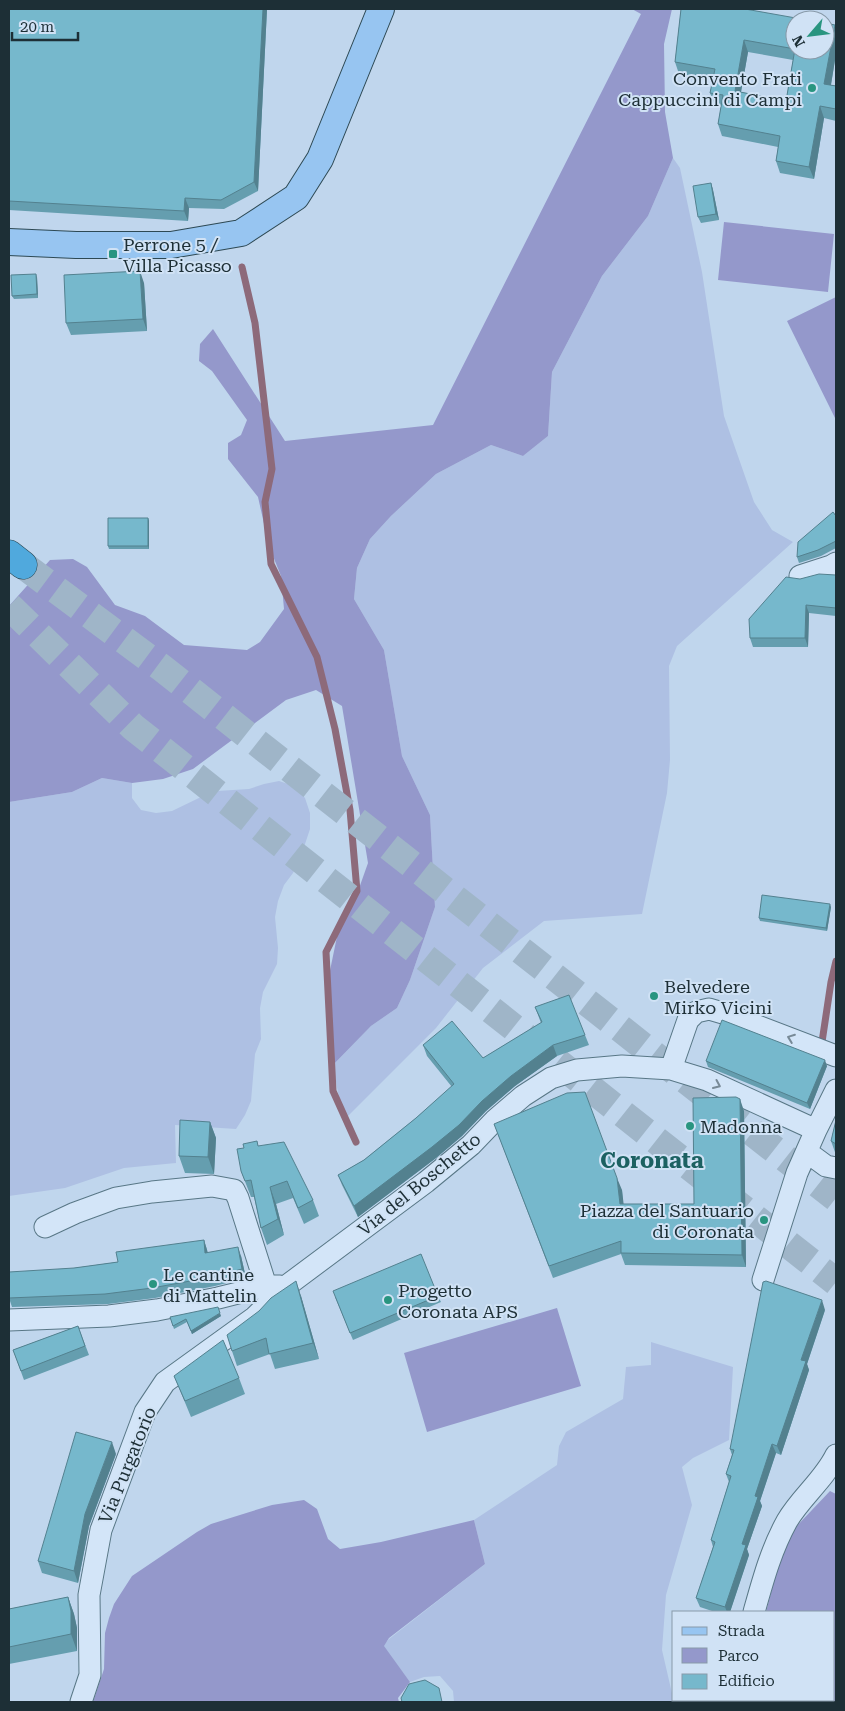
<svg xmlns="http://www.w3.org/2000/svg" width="845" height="1711" font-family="'Roboto Serif',serif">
	<rect width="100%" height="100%" fill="#c0d6ed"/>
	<path fill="#aec0e3" d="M673,158L680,168L702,272L724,416L754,502L772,530L793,542L677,646L669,666L670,760L667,793L642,914L544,921L483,968L436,1028L346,1118L339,1098L333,1065L371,1026L397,1008L410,980L435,907L430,815L402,756L384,650L354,599L357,568L370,539L391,516L436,474L491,445L523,456L548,436L552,372L602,276L648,216Z
		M102,778L132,783V798L141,810L156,813L172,811L201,797L217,791L249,789L264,784L279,781L294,786L305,798L310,813V829L300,859L293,873L284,885L278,901L275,917L278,948L277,964L263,992L260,1008L261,1039L255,1054L251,1101L245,1115L236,1129L175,1125L176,1163L124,1168L65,1188L9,1196V802L72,792Z
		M651,1342L733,1367L729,1440L693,1458L682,1467L692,1505L666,1595L662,1650L674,1702H454L453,1691L440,1676L424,1677L410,1682L383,1646L389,1639L485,1564L474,1520L557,1465L559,1446L566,1432L623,1399L626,1367L651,1365Z"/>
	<path fill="#9498cb" d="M632,9H672L664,44L665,112L673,158L648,216L602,276L552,372L548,436L523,456L491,445L436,474L391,516L370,539L357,568L354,599L384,650L402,756L430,815L435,907L410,980L397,1008L371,1026L333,1065L327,985L340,922L357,894L368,863L342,706L316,690L286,700L193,769L163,779L132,783L102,778L72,792L9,802V606L50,560L73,559L87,567L115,605L145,616L184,645L247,650L260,642L284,609L281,576L269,546L258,497L228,459V443L241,435L247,420L212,371L199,361L200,344L213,329L285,441L433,425L641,14Z
		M724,222L834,234L828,292L718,280Z
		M836,297V417L835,418L787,321Z
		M557,1308L581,1386L427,1432L404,1353Z
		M830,1491L836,1494V1702H747V1700H834V1612H766L779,1562L793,1530Z
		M304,1500L317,1509L328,1539L340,1549L381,1542L474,1520L485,1564L389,1638L384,1646L410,1682L398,1698L399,1702H93L104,1669L105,1633L109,1618L114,1604L132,1576L197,1532L211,1524L272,1505Z"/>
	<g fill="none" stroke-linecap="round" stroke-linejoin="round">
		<path stroke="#8d6a7a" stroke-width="7" d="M242,267L255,323L272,469L265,502L271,564L317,657L335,729L350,810L357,891L326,952L333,1091L356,1142
			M822,1042L831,982L836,961"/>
		<path stroke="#9fb5c8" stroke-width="28" stroke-dasharray="28 14" stroke-linecap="butt" d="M23,565L162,668L836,1198
			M9,606L133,727L836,1282"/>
		<g stroke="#587786" stroke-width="23">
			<path id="minor" d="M800,576L831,566L836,563
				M671,1069L688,1020L696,1012L709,1009L726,1014L836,1056
				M807,1152L826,1166L836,1168
				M45,1227L75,1213L116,1198L152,1192L212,1186L234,1190L238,1198L266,1286
				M763,1280L797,1173L816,1130L836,1090
				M9,1320L109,1316L157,1310L218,1298L266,1286H280
				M754,1612C763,1580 771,1550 787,1521C801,1497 824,1480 836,1455
				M740,1700V1702
				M81,1702L90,1675L89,1595L101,1530L145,1412L165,1382L255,1317L285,1287L426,1182L471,1145L495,1120L523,1096L551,1078L577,1070L622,1066L671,1069L707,1080L816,1130"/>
		</g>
		<g stroke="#2d4954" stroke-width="28">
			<path id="major" d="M9,242L76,245H171L241,233L296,197L320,159L381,9"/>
		</g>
		<g stroke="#2d4954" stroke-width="29">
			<path id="highway" d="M9,554L23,565"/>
		</g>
		<use href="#minor" stroke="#d3e5f8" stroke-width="21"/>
		<use href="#major" stroke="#97c5f1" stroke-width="26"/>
		<use href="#highway" stroke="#50a9dd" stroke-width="28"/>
	</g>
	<path fill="#659eaf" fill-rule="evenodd" d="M9,9H267L258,191L224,209L189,208L188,221L9,210Z
		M681,9L835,25L836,29V54L831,85L836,86V121L824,118L814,179L780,173L776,161L778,147L722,136L718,124L721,106L715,105L710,93L713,80L679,74L675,62ZM748,52L793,60L786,101L741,92Z
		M711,183L713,190L719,220L701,223L698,217Z
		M37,277L38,298L14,299L12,296Z
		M144,283L147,331L71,335L66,323Z
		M836,516V548L821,556L799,563L797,557Z
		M148,518L149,521V549H109L108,546Z
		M836,575V616L809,613L808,647H753L750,638L800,579Z
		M831,907L827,931L760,921L759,918Z
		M535,1007L585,1035L589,1045L557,1056L515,1086L486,1111L462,1136L436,1158L358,1217L342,1185L338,1175L364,1160L416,1118L452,1087L427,1056L423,1045L483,1058L541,1023Z
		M706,1061L827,1066L810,1109L708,1067Z
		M744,1111L746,1267L625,1265L621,1254L553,1278L494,1124L622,1190L623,1204H694Z
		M836,1120V1155L831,1141Z
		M210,1122L216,1138L214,1174L185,1173L179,1156Z
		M257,1141L258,1146L313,1200L319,1216L304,1224L293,1198L276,1204L284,1235L267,1245L261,1228L254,1197H251L241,1171L244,1148Z
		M204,1240L208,1253L241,1256L246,1278L215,1286L155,1298L108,1304L12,1307L9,1298L74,1268L118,1262Z
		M301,1296L319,1359L275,1369L270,1354L237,1366L232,1351Z
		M438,1296L441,1302L353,1340L335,1297Z
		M825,1310L807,1364L809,1370L781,1455L776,1453L760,1501L762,1506L747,1549L749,1555L730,1612H715L700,1607L696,1598L713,1547L711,1540L729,1482L726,1474L732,1455L730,1449Z
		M221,1316L192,1334L187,1322L174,1329L170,1317Z
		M78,1326L89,1355L24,1380L13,1350Z
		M174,1376L239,1378L245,1394L191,1417Z
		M116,1454L89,1526L78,1583L42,1573L38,1561Z
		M68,1597L74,1614L77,1628V1651L9,1664V1609Z"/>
	<path fill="#53818f" d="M263,9H267L258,191L254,182Z
		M835,25L836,29V54L829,96L824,84Z
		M744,40L748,52L739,103L735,91Z
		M820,106L824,118L814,179L809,167Z
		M711,183L713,190L719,220L716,214Z
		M185,198L189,208L188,221L184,211Z
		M140,271L144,283L147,331L143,319Z
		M36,274L37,277L38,298L37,294Z
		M148,518L149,521V549L148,546Z
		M806,605L809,613L808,647L805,638Z
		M830,904L831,907L827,931L826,928Z
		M553,1045L557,1056L515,1086L486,1111L462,1136L436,1158L358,1217L354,1206L482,1101L511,1076Z
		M825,1060L827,1066L810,1109L807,1103Z
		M740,1099L744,1111L746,1267L742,1255Z
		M210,1122L216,1138L214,1174L208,1157Z
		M617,1178L622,1190L625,1216L620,1204Z
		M270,1187L276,1204L284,1235L278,1219Z
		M204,1240L207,1250L209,1263L205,1253Z
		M238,1247L241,1256L246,1278L242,1269Z
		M296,1281L301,1296L319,1359L313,1343Z
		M822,1300L825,1310L807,1364L809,1370L781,1455L777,1446L801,1360Z
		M220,1313L221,1316L192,1334L191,1331Z
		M112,1442L116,1454L89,1526L78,1583L74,1571L85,1514Z
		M772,1444L776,1453L760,1501L762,1506L747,1549L749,1555L730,1612H727L725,1607L755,1496Z
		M68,1597L74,1614L77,1628V1651L71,1634Z"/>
	<path fill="#76b8cc" stroke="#53818f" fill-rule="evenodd" d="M9,9H263L254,182L221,200L185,198L184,211L9,201Z
		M681,9H745L807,20H795V50H825V23L835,25L824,84L836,86V109L820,106L809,167L776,161L780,136L718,124L723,95L710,93L715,69L675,62ZM744,40L795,49L786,101L735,91Z
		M711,183L716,214L698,217L693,186Z
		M140,271L143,319L66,323L64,275Z
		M36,274L37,294L12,296L11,275Z
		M833,512L836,516V541L818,550L797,557L798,542Z
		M108,518H148V546H108Z
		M819,574L836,575V608L806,605L805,638H750L749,619L786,577L800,579Z
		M762,895L830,904L826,928L759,918Z
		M569,995L585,1035L553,1045L511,1076L482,1101L459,1125L432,1147L354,1206L338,1175L364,1160L416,1118L454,1084L423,1045L452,1021L483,1058L542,1022L535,1007Z
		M722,1020L825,1060L807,1103L706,1061Z
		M585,1092L617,1178L620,1204H694L693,1098L736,1097L740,1099L742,1255L621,1253V1241L549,1266L494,1124L567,1093Z
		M180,1120L210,1122L208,1157L179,1156Z
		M836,1120V1144L831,1141Z
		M257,1141L258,1146L284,1142L313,1200L298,1208L287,1181L270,1187L278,1219L261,1228L251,1180L245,1181L241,1171L237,1149L244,1148L243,1144Z
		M204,1240L205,1253L238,1247L242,1269L212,1277L152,1288L105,1294L9,1298V1272L74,1268L118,1262L116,1252Z
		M421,1254L438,1296L350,1333L333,1291Z
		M296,1281L313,1343L269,1354L266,1338L232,1351L227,1335L259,1311L271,1298Z
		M766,1281L822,1300L801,1360L806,1361L777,1446L772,1444L755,1496L758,1497L742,1544L746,1545L725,1607L696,1598L715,1542L711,1540L731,1476L726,1474L734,1450L730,1449L763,1282Z
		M218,1307L220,1313L191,1331L186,1319L173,1326L170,1317Z
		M78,1326L85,1346L21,1371L13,1350Z
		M223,1340L239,1378L185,1401L174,1376Z
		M76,1432L112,1442L85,1514L74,1571L38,1561Z
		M68,1597L71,1611V1634L9,1647V1609Z
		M425,1680L439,1688L442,1702H402L401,1698L409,1684Z"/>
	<defs><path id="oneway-chevron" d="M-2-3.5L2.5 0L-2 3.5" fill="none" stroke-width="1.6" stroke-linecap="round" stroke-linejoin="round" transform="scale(1.25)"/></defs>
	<g stroke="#788a97">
		<use href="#oneway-chevron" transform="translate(791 1038) rotate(-159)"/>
		<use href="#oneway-chevron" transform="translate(717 1085) rotate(24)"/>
	</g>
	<g fill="#299580" stroke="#d0e2f5" stroke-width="2">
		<circle cx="812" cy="88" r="5"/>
		<rect x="108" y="249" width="10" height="10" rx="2.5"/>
		<circle cx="654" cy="996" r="5"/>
		<circle cx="690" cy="1126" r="5"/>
		<circle cx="764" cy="1220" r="5"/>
		<circle cx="153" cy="1284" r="5"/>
		<circle cx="388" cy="1300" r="5"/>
	</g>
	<g text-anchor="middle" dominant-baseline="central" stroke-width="4" stroke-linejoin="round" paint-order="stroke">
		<g font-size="18" fill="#1d2f36" stroke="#d0e2f5" text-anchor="start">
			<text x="802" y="78" text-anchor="end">Convento Frati<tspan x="802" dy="21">Cappuccini di Campi</tspan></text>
			<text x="123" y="244">Perrone 5 /<tspan x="123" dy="21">Villa Picasso</tspan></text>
			<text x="664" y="986">Belvedere<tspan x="664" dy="21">Mirko Vicini</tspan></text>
			<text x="700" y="1126">Madonna</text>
			<text x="754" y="1210" text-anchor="end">Piazza del Santuario<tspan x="754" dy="21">di Coronata</tspan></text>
			<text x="163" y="1274">Le cantine<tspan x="163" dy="21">di Mattelin</tspan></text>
			<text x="398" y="1290">Progetto<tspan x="398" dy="21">Coronata APS</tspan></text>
		</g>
		<g font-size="18" fill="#1d2f36" stroke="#d0e2f5">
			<text transform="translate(419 1184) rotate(-39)">Via del Boschetto</text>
			<text transform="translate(127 1465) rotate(-68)">Via Purgatorio</text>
		</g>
		<g font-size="22" font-weight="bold" fill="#1c6162" stroke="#d0e2f5">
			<text x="652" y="1160">Coronata</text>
		</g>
	</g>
	<rect width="845" height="1711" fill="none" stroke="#1d2f36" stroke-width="20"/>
	<rect x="672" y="1611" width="162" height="90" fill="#d0e2f5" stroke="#889aa9"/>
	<rect x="682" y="1627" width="25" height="8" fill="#97c5f1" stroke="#889aa9"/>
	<text x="718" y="1636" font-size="15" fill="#1d2f36">Strada</text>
	<rect x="682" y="1648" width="25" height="15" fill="#9498cb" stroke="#889aa9"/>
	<text x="718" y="1661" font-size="15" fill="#1d2f36">Parco</text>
	<rect x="682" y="1674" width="25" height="15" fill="#76b8cc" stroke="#889aa9"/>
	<text x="718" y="1686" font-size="15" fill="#1d2f36">Edificio</text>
	<g transform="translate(810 35) rotate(242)"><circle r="24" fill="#d0e2f5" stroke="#889aa9"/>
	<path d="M0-4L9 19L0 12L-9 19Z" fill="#299580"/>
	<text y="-8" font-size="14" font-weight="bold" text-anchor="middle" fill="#1d2f36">N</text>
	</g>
	<path d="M12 32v8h66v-8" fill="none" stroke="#1d2f36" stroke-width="2.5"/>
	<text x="20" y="32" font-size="15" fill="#1d2f36" stroke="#d0e2f5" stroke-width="4" paint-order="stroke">20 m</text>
</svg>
